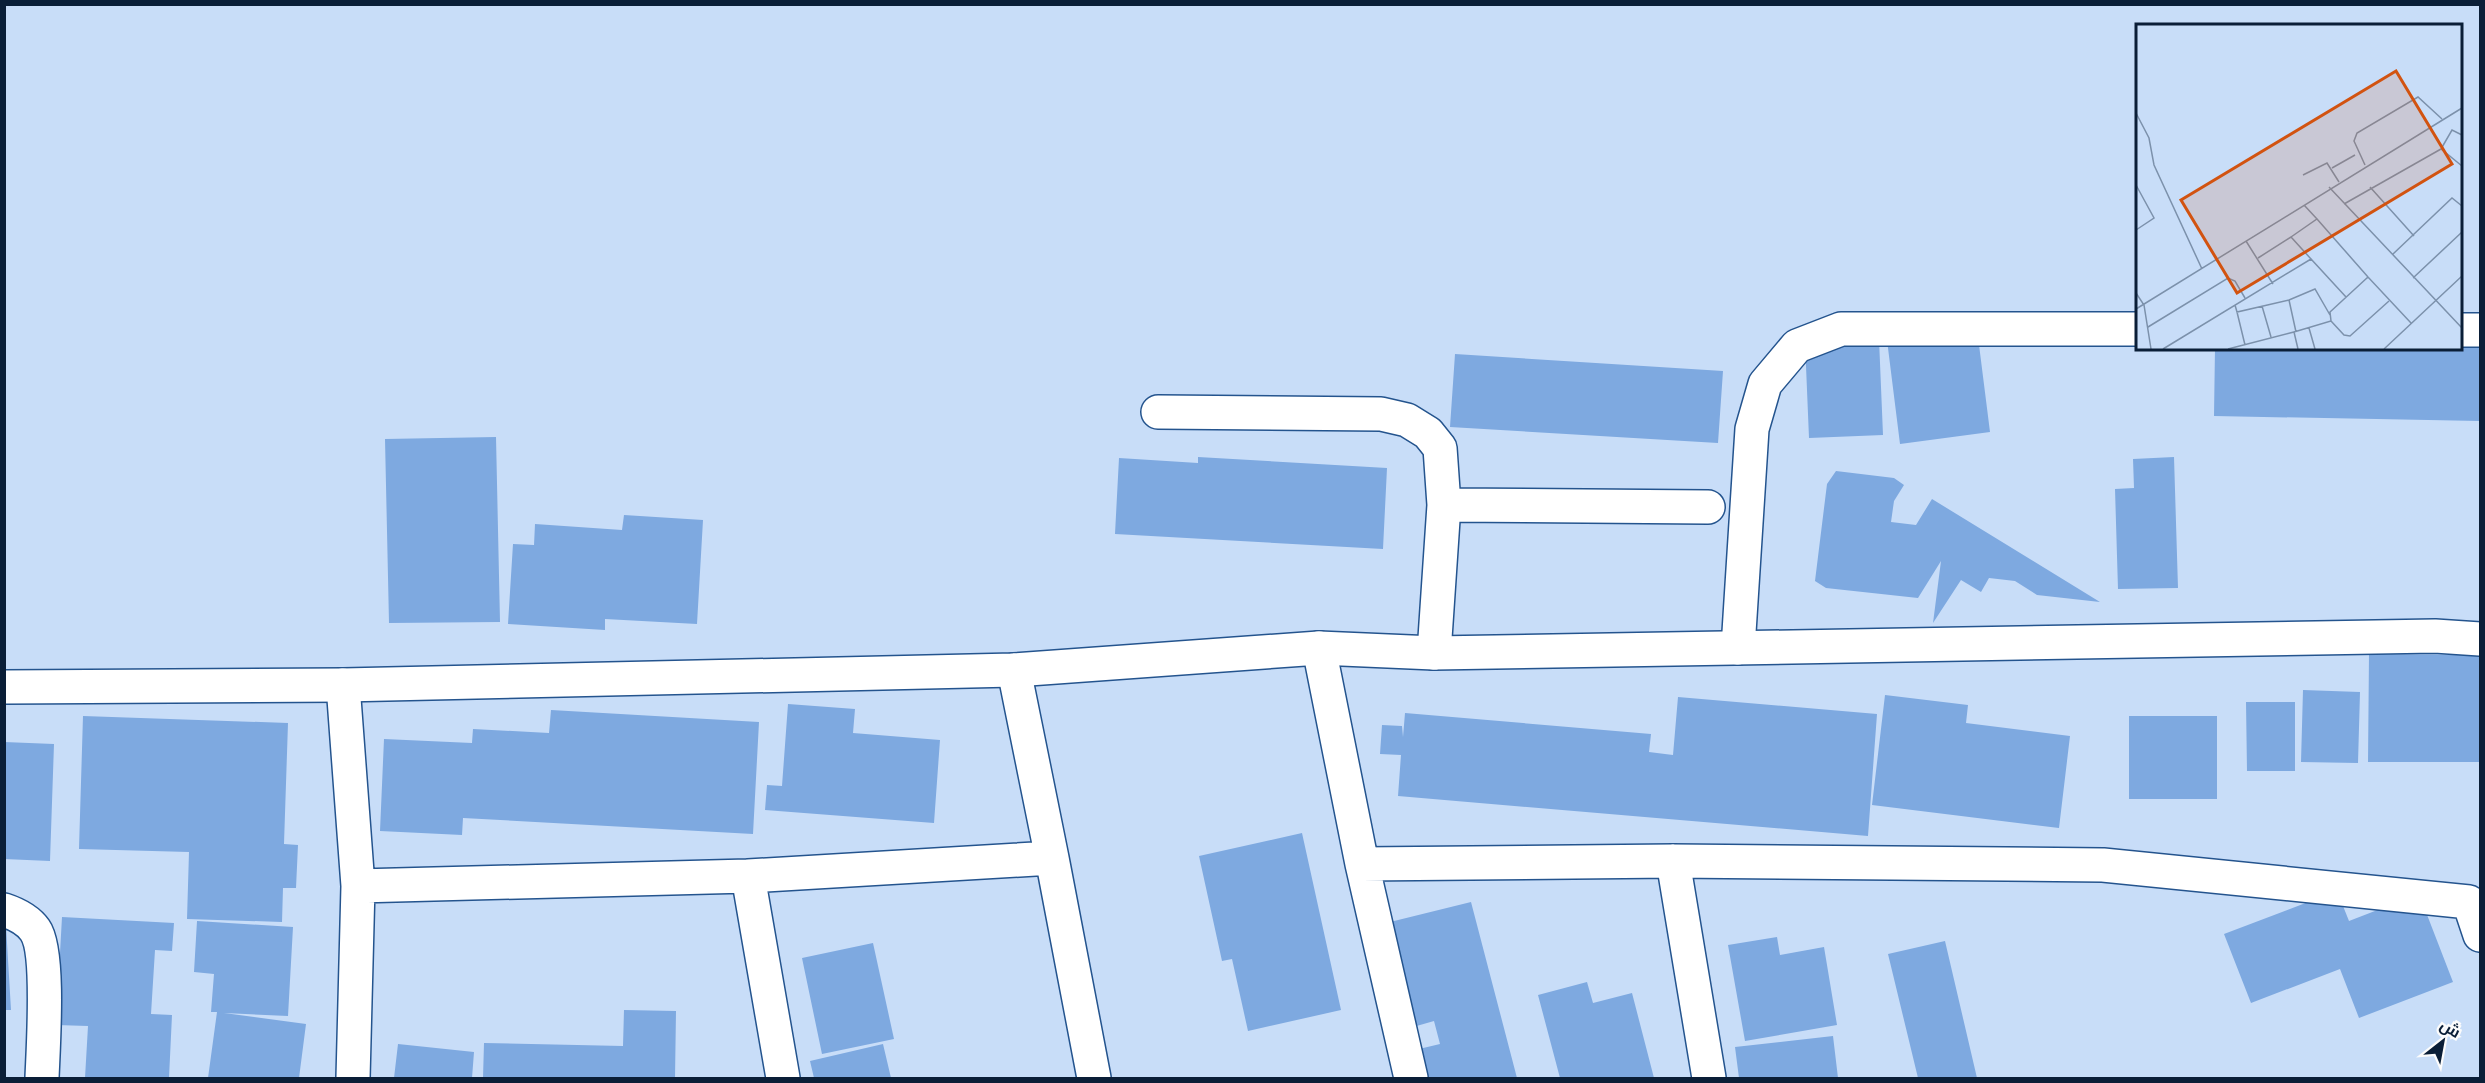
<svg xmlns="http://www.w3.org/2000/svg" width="2485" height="1083" font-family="Helvetica,Cairo,sans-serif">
	<rect width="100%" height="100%" fill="#c8ddf8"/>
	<path fill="#7ea9e0" d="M2460,328L2480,329V421L2214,416L2215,348H2460Z
		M1977,329L1990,432L1900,444L1887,340Z
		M1879,339L1883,435L1809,438L1805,342Z
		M1455,354L1723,371L1718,443L1450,427Z
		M496,437L500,622L389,623L385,439Z
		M1198,457L1387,468L1383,549L1115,534L1119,458L1198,463Z
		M2174,457L2178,588L2118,589L2115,489L2134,488L2133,459Z
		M1836,471L1894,478L1904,485L1894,501L1891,522L1916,525L1932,499L2100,602L2037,595L2015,581L1989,578L1981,592L1961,580L1933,623L1941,561L1918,598L1826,588L1815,581L1827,484Z
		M624,515L703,520L697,624L605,619V630L508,624L513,544L534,545L535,524L622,530Z
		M2369,654L2480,655V762H2368Z
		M2303,690L2360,692L2358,763L2301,762Z
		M1885,695L1968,705L1966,723L2070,736L2059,828L1872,805Z
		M1678,697L1877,714L1868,836L1398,796L1401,755L1380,754L1382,725L1402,726L1403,737L1405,713L1651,734L1649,752L1673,755Z
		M2246,702H2295V771H2247Z
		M788,704L855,709L853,733L940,740L934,823L765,810L767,785L782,786Z
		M551,710L759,722L753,834L463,818L462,835L380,831L384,739L472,743L473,729L549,733Z
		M83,716L288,723L284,844L298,845L296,888H283L282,922L187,919L189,852L79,849Z
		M2129,716H2217V799H2129Z
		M4,742L54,744L50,861L4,859Z
		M1302,833L1341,1010L1248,1031L1232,959L1222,961L1199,856Z
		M2337,891L2349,921L2419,894L2453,982L2359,1018L2340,969L2251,1003L2224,934Z
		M1471,902L1517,1078H1427L1419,1049L1440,1044L1434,1021L1413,1027L1386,923Z
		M62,917L174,923L172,951L155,950L151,1014L172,1015L169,1078H85L88,1026L56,1025Z
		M197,921L293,927L288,1016L224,1013L306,1024L299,1078H208L217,1012H211L214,974L194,972Z
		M4,926H6L11,1010H4Z
		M1777,937L1780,955L1824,947L1837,1025L1745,1041L1728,945Z
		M1945,941L1977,1078H1918L1888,954Z
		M873,943L894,1039L822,1054L802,958Z
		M1587,982L1593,1003L1632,993L1654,1078H1560L1538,995Z
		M624,1010L676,1011L675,1078H483L484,1043L623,1046Z
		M1833,1036L1838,1078H1739L1735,1047Z
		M398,1044L474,1052L472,1078H394Z
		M883,1044L891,1078H814L810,1061Z"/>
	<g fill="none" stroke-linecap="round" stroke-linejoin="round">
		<g stroke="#24548e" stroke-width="36">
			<path id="street" d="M2460,330H2480
				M1158,412L1381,414L1407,420L1428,433L1440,448L1444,505L1434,653
				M1444,505L1708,507
				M1319,648L1362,864L1411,1078
				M1738,648L1752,429L1765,384L1797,346L1841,329H2137
				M1014,670L1052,858
				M343,685L358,886L353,1078
				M1673,861L1709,1078
				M1362,864L1673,861L2103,865L2469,902L2480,935
				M748,876L1052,858L1094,1078
				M358,886L748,876L783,1078
				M4,910C16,914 28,920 35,930C50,951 43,1049 42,1078"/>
		</g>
		<g stroke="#24548e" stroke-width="36">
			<path id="primary" d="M4,687L343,685L1014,670L1319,648L1434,653L2435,636L2480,639"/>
		</g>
		<use href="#street" stroke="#fff" stroke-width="33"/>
		<use href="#primary" stroke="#fff" stroke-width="33"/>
	</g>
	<g transform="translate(2136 24)">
		<rect width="326" height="326" fill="#c8ddf8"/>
		<path fill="none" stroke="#7c91ab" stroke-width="1.5" d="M0,89L13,114L18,141L66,245M305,125L316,106L326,111M229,141L218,117L221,109L282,73L306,95M196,144L219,131M167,151L191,139L203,158M0,161L18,194L0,206M193,163L326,304M234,163L278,212M208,180L305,125L326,142M168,181L181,195M155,213L181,195L232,253M110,217L137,260M257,230L316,174L326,182M122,234L155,213L175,235M277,254L326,208M0,269L8,281L15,325M153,276L160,308M99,281L101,288L153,276L179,265L194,291M126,282L135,313M0,285L326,84M101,288L109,321M195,297L208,311L214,312L253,277M12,303L92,254L99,257L109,274M173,304L179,325M158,308L195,297L194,288L232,253L275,299M27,325L175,235L210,273M92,325L158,308L162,325M248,325L326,252"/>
		<path fill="#d25310" fill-opacity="0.15" stroke="#d25310" stroke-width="3" d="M260,47L316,140L101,269L45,176Z"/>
		<rect width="326" height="326" fill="none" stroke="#0a1e37" stroke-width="3"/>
	</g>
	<rect width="2485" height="1083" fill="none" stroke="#0a1e37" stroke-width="12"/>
	<g transform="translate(2443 1041) rotate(31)" stroke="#fcfcfc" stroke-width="4.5" paint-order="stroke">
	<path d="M0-4.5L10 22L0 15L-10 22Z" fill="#0a1e37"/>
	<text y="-9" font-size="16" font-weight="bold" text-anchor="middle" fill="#0a1e37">ش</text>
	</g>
</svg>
